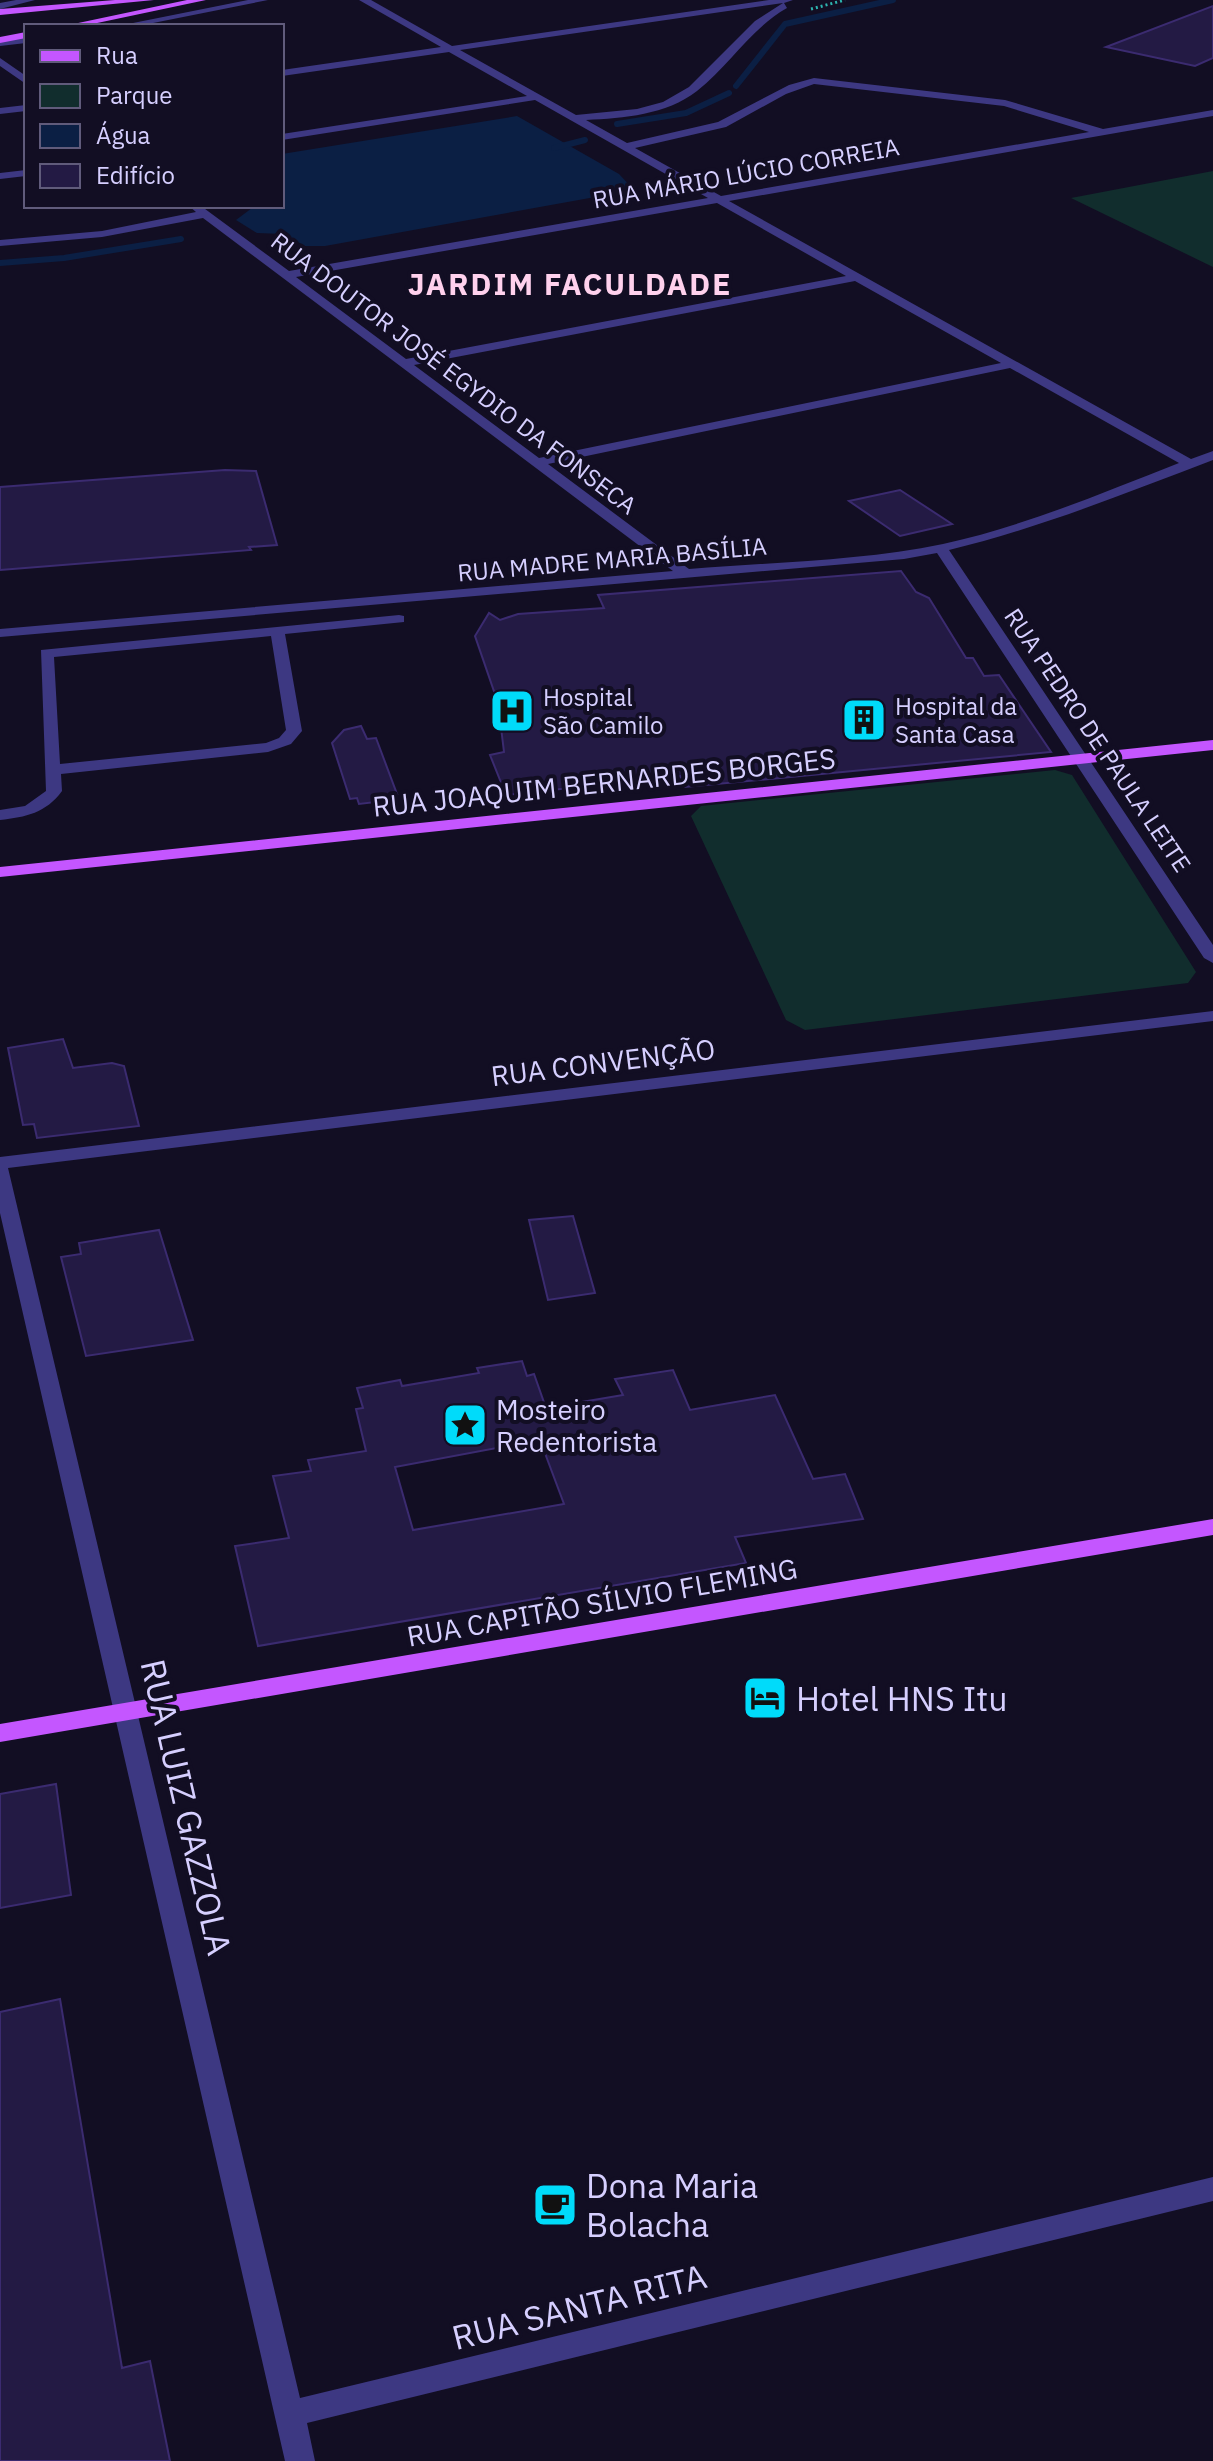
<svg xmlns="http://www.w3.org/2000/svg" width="1213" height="2461" font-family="'IBM Plex Sans',sans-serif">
	<rect width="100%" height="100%" fill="#120e23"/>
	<path fill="#112d2d" d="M1213,171V267L1071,198Z
		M1055,770L1072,775L1196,972L1188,983L805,1030L786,1020L691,816L701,806Z"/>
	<path fill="#0b1f44" d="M517,116L619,174L634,190L325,246H305L284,234L257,233L236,220L252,208L250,206H282V154Z"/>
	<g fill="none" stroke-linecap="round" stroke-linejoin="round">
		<path stroke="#0b1f44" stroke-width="6" d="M736,86L785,24L893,0
			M617,124L686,113L729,93
			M554,148L585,140
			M0,263L64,258L181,239"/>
	</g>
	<path fill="#231a44" stroke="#3b2b70" stroke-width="2" fill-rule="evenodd" d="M1213,6V58L1195,66L1106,47Z
		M225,470L256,471L277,545L249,547L251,550L0,570V487Z
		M900,490L952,524L900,536L849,501Z
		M901,571L916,592L929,598L966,658H973L984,676L999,675L1051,752L685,787L680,776L506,795L490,755L504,752L498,703L475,636L489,613L500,620L518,614L604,608L598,595Z
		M361,726L367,739L376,738L397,794L391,795L393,800L359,804L357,798L350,799L332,743L344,730Z
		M63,1039L73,1068L112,1063L124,1066L139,1126L37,1138L34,1124L23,1125L8,1048Z
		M573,1216L595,1293L548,1300L529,1220Z
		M159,1230L193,1340L86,1356L61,1257L81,1254L79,1243Z
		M522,1361L527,1376L534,1374L546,1408L623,1395L615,1379L673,1370L690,1410L775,1395L813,1479L845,1474L863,1519L735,1537L746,1563L258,1646L235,1546L289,1538L273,1476L311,1471L308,1460L366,1451L356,1409L363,1408L357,1388L400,1380L402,1386L479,1373L477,1368ZM540,1440L564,1504L413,1530L395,1467Z
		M56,1784L71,1895L0,1908V1794Z
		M60,1999L122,2368L150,2361L170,2461H0V2012Z"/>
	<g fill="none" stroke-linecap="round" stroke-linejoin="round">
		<path stroke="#2eb5b0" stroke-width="3" stroke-dasharray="2 3" stroke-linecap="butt" d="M811,9L845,0"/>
		<path fill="#3d3882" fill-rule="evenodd" d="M16,0H35L0,9V3Z
			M248,0H268L138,26H118Z
			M359,0H371L452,46L769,0H793L784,3L787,8C750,29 730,65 697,91C666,115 624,118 586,120L627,143L718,122L789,85L814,78L1005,100L1103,129L1213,110V116L729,201L1191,459L1213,451V460C1126,493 1040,528 949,550L1213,945V963L1204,958L937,553L904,559L0,637V629L673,571L203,218L102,237L0,246V240L102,231L196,212L189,206H201L289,271L708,198L535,100L282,140V134L527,96L449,52L282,76V70L441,47ZM783,3L755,21L689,87L663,102L637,109L576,115L460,50ZM814,84L1004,106L1089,132L721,196L635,148L726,127L786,94ZM717,203L846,276L406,359L296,277ZM855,281L1001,363L539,458L414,365ZM1010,368L1179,463C1102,493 1025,526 943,544C861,561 773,562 689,569L548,464Z
			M26,37V43L0,46V40Z
			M0,58L26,76V84L0,66Z
			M26,105V111L0,114V108Z
			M26,170V176L0,179V173Z
			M399,615L404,616V622L285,634L302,731L291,744L268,752L61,774L62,791C46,813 26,817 0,820V810L25,806L46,791L41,650ZM271,636L286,730L279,738L266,743L60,764L54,657Z
			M1213,1011V1021L8,1168L300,2398L1213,2177V2201L307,2423L315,2461H285L0,1213V1157Z"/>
		<path fill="#c456ff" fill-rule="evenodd" d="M115,0H154L0,15V9Z
			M187,0H206L83,26H64Z
			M26,32V38L0,43V37Z
			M1213,740V750L0,877V867Z
			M1213,1519V1535L0,1742V1724Z"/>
	</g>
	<defs>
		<g id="hospital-square" transform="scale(2.3)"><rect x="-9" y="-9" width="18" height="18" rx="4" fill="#00dbfa" stroke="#120e23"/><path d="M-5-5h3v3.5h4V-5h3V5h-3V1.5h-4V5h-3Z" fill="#111"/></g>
		<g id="building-square" transform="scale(2.3)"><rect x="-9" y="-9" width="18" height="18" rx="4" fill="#00dbfa" stroke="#120e23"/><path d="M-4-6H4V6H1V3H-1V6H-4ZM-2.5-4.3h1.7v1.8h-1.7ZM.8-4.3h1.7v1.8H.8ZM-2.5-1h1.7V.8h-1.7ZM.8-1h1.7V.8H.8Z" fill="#111"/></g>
		<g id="sight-square" transform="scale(2.3)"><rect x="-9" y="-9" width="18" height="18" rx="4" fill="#00dbfa" stroke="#120e23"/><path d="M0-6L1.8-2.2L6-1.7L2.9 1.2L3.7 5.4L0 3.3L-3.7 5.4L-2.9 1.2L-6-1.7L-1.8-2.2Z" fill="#111"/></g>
		<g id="hotel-square" transform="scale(2.3)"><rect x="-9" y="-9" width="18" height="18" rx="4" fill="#00dbfa" stroke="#120e23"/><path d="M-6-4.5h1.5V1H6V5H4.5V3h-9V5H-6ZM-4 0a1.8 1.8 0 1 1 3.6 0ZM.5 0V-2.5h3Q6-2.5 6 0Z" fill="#111"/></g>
		<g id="cafe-square" transform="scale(2.3)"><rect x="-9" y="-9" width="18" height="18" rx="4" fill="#00dbfa" stroke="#120e23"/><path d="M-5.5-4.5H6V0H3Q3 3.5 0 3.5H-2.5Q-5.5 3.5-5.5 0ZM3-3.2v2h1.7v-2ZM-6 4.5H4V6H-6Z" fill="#111"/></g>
	</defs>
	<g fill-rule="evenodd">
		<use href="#hospital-square" x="512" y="711"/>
		<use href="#building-square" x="864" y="720"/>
		<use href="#sight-square" x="465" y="1425"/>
		<use href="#hotel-square" x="765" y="1698"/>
		<use href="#cafe-square" x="555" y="2205"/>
	</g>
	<g text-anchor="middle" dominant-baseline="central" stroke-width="8" stroke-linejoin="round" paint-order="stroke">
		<g font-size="24" fill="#d6cfff" stroke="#120e23">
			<text transform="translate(746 173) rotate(-10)">RUA MÁRIO LÚCIO CORREIA</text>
			<text transform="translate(454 373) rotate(37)">RUA DOUTOR JOSÉ EGYDIO DA FONSECA</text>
			<text transform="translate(612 559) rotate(-5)">RUA MADRE MARIA BASÍLIA</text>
			<text transform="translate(1098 740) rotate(56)">RUA PEDRO DE PAULA LEITE</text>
		</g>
		<g font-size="24" fill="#d6cfff" stroke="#120e23" text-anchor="start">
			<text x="543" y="697">Hospital<tspan x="543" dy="28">São Camilo</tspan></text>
			<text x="895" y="706">Hospital da<tspan x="895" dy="28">Santa Casa</tspan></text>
		</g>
		<g font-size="28" fill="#d6cfff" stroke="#120e23">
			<text transform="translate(604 782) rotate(-6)">RUA JOAQUIM BERNARDES BORGES</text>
			<text transform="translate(603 1062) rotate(-7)">RUA CONVENÇÃO</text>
			<text transform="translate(602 1602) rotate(-10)">RUA CAPITÃO SÍLVIO FLEMING</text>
		</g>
		<g font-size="28" fill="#d6cfff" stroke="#120e23" text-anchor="start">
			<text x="496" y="1409">Mosteiro<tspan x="496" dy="32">Redentorista</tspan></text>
		</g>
		<g font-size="30" font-weight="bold" letter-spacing="2" fill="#ffd1ed" stroke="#120e23">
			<text x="570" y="283">JARDIM FACULDADE</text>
		</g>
		<g font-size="34" fill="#d6cfff" stroke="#120e23" text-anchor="start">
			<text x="796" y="1698">Hotel HNS Itu</text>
			<text x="586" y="2185">Dona Maria<tspan x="586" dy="39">Bolacha</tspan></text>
		</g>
		<g font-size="34" fill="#d6cfff" stroke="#120e23">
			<text transform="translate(187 1807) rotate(77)">RUA LUIZ GAZZOLA</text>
			<text transform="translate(579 2306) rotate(-14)">RUA SANTA RITA</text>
		</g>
	</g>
	<rect x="24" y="24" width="260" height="184" fill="#120e23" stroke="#605b7b" stroke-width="2"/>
	<rect x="40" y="50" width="40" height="12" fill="#c456ff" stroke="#605b7b" stroke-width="2"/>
	<text x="96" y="64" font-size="24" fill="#d6cfff">Rua</text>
	<rect x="40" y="84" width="40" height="24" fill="#112d2d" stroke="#605b7b" stroke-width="2"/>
	<text x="96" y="104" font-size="24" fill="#d6cfff">Parque</text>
	<rect x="40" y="124" width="40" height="24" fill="#0b1f44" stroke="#605b7b" stroke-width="2"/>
	<text x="96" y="144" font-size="24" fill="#d6cfff">Água</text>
	<rect x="40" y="164" width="40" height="24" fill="#231a44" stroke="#605b7b" stroke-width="2"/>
	<text x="96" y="184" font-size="24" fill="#d6cfff">Edifício</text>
</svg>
